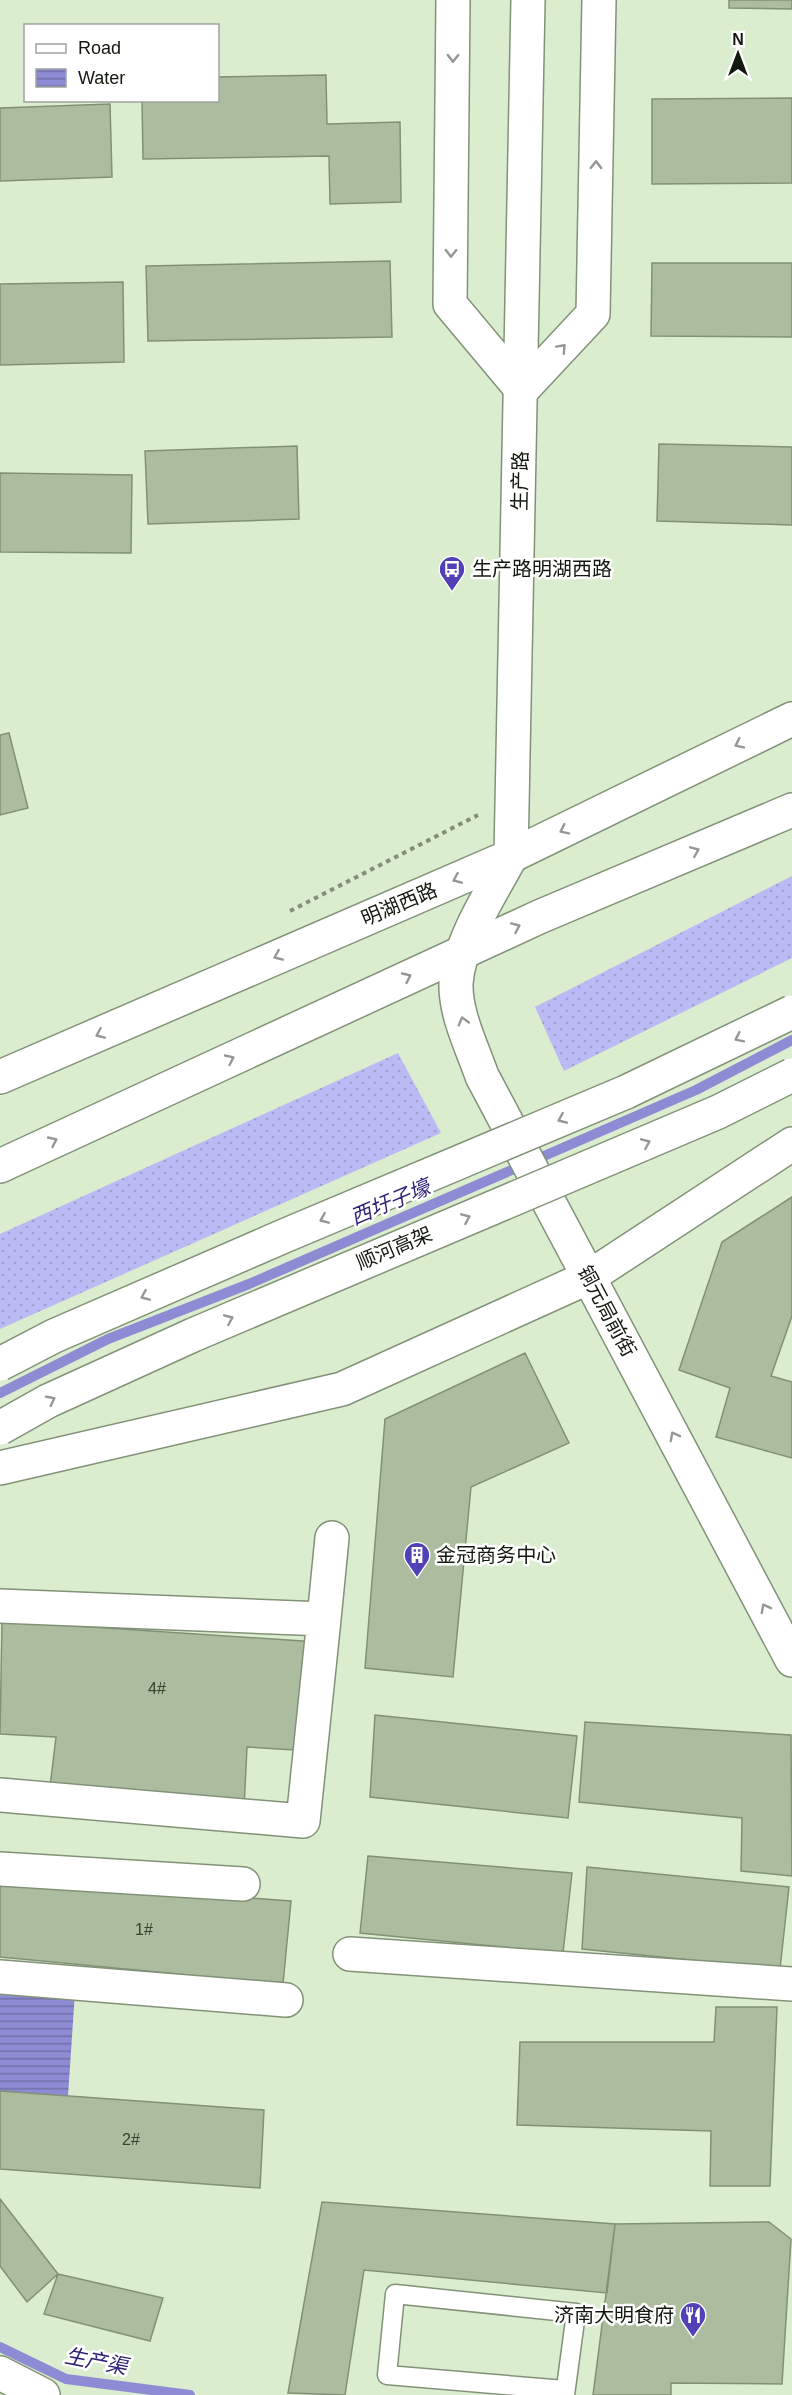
<svg xmlns="http://www.w3.org/2000/svg" width="792" height="2395" font-family="Arial,'Noto Sans SC',sans-serif">
	<defs>
		<pattern id="garden-dots" width="8" height="8" patternUnits="userSpaceOnUse" patternTransform="scale(1.5)"><rect width="8" height="8" fill="#babbf4"/><path d="M2 2h.1M6 6h.1" fill="none" stroke="#9fa0d0" stroke-width="1.8" stroke-linecap="round"/></pattern>
		<pattern id="water-rules" width="6" height="5" patternUnits="userSpaceOnUse" patternTransform="scale(1.5)"><rect width="6" height="5" fill="#8c8bd4"/><path d="M0 2.5h6" fill="none" stroke="#7171aa"/></pattern>
	</defs>
	<rect width="100%" height="100%" fill="#dbedcf"/>
	<path fill="url(#garden-dots)" d="M792,876V958L564,1071L535,1007Z
		M398,1053L441,1133L0,1329V1234Z"/>
	<path fill="url(#water-rules)" d="M0,1988L75,1992L68,2096L0,2091Z"/>
	<g fill="none" stroke-linecap="round" stroke-linejoin="round">
		<path stroke="#8c8bd4" stroke-width="10" d="M0,1393L108,1339L249,1284L696,1090L792,1040
			M0,2347L66,2379L190,2395"/>
	</g>
	<path fill="#abbc9f" stroke="#819176" stroke-width="1.5" d="M729,0H792V9L729,8Z
		M326,75L327,124L400,122L401,202L330,204L329,156L143,159L142,100H218V77Z
		M792,98V183L652,184V99Z
		M110,104L112,177L0,181V108Z
		M390,261L392,337L148,341L146,266Z
		M652,263H792V337L651,336Z
		M123,282L124,362L0,365V284Z
		M659,444L792,447V525L657,521Z
		M297,446L299,519L148,524L145,451Z
		M0,473L132,475L131,553L0,552Z
		M9,733L28,808L0,815V735Z
		M792,1197V1316L771,1376L792,1382V1458L716,1437L730,1388L679,1370L722,1242Z
		M525,1353L569,1443L471,1487L453,1677L365,1668L385,1419Z
		M2,1621L318,1642L310,1751L247,1747L244,1809L49,1795L56,1737L0,1734Z
		M375,1715L577,1736L568,1818L370,1797Z
		M585,1722L791,1735L792,1876L741,1871L742,1818L579,1802Z
		M368,1856L572,1873L563,1953L360,1933Z
		M587,1867L789,1887L780,1969L582,1949Z
		M0,1880L291,1901L283,1984L0,1957Z
		M716,2007H777L770,2186H710L711,2131L517,2125L520,2042H714Z
		M0,2091L264,2110L260,2188L0,2169Z
		M0,2199L58,2274L27,2302L0,2266Z
		M322,2202L615,2224L607,2293L364,2270L345,2395L288,2393Z
		M769,2222L791,2239L782,2384L671,2383V2395H593L615,2224Z
		M58,2274L163,2298L150,2341L44,2314Z"/>
	<g fill="none" stroke-linecap="round" stroke-linejoin="round">
		<g stroke="#829277" stroke-width="21">
			<path id="service" d="M565,2395L576,2313L395,2294L387,2375L565,2390"/>
		</g>
		<g stroke="#829277" stroke-width="36">
			<path id="minor" d="M453,0L450,304L522,390L593,314L599,0
				M0,1468L342,1389L589,1277L792,1144
				M0,1606L324,1619L332,1538
				M0,1795L303,1821L324,1619
				M0,1869L243,1884
				M350,1954L792,1984
				M0,1977L286,2000
				M0,2373L43,2395"/>
		</g>
		<g stroke="#829277" stroke-width="36">
			<path id="tertiary" d="M511,856C492,892 459,941 456,983C455,1014 472,1047 482,1076L792,1660"/>
		</g>
		<g stroke="#829277" stroke-width="36">
			<path id="secondary" d="M511,856L528,0"/>
		</g>
		<g stroke="#829277" stroke-width="36">
			<path id="primary" d="M0,1077L511,856L792,719
				M0,1166L539,917L792,810"/>
		</g>
		<path stroke="#828f79" stroke-width="4" stroke-dasharray="4.5 4.5" stroke-linecap="butt" d="M290,911L478,815"/>
		<use href="#service" stroke="#fff" stroke-width="18"/>
		<use href="#minor" stroke="#fff" stroke-width="33"/>
		<use href="#tertiary" stroke="#fff" stroke-width="33"/>
		<use href="#secondary" stroke="#fff" stroke-width="33"/>
		<use href="#primary" stroke="#fff" stroke-width="33"/>
		<g stroke="#829277" stroke-width="36" stroke-linecap="butt">
			<path id="trunk-bridge" d="M0,1364L54,1336L284,1236L626,1092L792,1012
				M0,1428L48,1401L193,1335L718,1112L792,1075"/>
		</g>
		<use href="#trunk-bridge" stroke="#fff" stroke-width="33"/>
	</g>
	<defs><path id="oneway-chevron" d="M-2-3.5L2.5 0L-2 3.5" fill="none" stroke-width="1.6" stroke-linecap="round" stroke-linejoin="round" transform="scale(1.5)"/></defs>
	<g stroke="#949792">
		<use href="#oneway-chevron" transform="translate(453 58) rotate(91)"/>
		<use href="#oneway-chevron" transform="translate(596 165) rotate(-89)"/>
		<use href="#oneway-chevron" transform="translate(451 253) rotate(91)"/>
		<use href="#oneway-chevron" transform="translate(562 348) rotate(-47)"/>
		<use href="#oneway-chevron" transform="translate(739 744) rotate(154)"/>
		<use href="#oneway-chevron" transform="translate(564 830) rotate(154)"/>
		<use href="#oneway-chevron" transform="translate(695 851) rotate(-23)"/>
		<use href="#oneway-chevron" transform="translate(457 879) rotate(157)"/>
		<use href="#oneway-chevron" transform="translate(516 927) rotate(-24)"/>
		<use href="#oneway-chevron" transform="translate(278 956) rotate(157)"/>
		<use href="#oneway-chevron" transform="translate(407 977) rotate(-25)"/>
		<use href="#oneway-chevron" transform="translate(463 1021) rotate(-106)"/>
		<use href="#oneway-chevron" transform="translate(100 1034) rotate(157)"/>
		<use href="#oneway-chevron" transform="translate(739 1038) rotate(154)"/>
		<use href="#oneway-chevron" transform="translate(230 1059) rotate(-25)"/>
		<use href="#oneway-chevron" transform="translate(562 1119) rotate(157)"/>
		<use href="#oneway-chevron" transform="translate(53 1141) rotate(-25)"/>
		<use href="#oneway-chevron" transform="translate(646 1143) rotate(-23)"/>
		<use href="#oneway-chevron" transform="translate(466 1218) rotate(-23)"/>
		<use href="#oneway-chevron" transform="translate(324 1219) rotate(157)"/>
		<use href="#oneway-chevron" transform="translate(145 1296) rotate(157)"/>
		<use href="#oneway-chevron" transform="translate(229 1319) rotate(-23)"/>
		<use href="#oneway-chevron" transform="translate(51 1400) rotate(-27)"/>
		<use href="#oneway-chevron" transform="translate(674 1436) rotate(-118)"/>
		<use href="#oneway-chevron" transform="translate(765 1608) rotate(-118)"/>
	</g>
	<defs>
		<g id="bus-pin" transform="scale(1.35)"><path d="M0 17L-7.5 6A9.5 9.5 0 1 1 7.5 6Z" fill="#5240b7" stroke="#fff"/><path d="M-5-6H5V4H4V6H2V4H-2V6H-4V4H-5ZM-3.5-4V0h7V-4ZM-3.5 1.2v1.5H-2V1.2ZM2 1.2v1.5H3.5V1.2Z" fill="#fff"/></g>
		<g id="building-pin" transform="scale(1.35)"><path d="M0 17L-7.5 6A9.5 9.5 0 1 1 7.5 6Z" fill="#5240b7" stroke="#fff"/><path d="M-4-6H4V6H1V3H-1V6H-4ZM-2.5-4.3h1.7v1.8h-1.7ZM.8-4.3h1.7v1.8H.8ZM-2.5-1h1.7V.8h-1.7ZM.8-1h1.7V.8H.8Z" fill="#fff"/></g>
		<g id="restaurant-pin" transform="scale(1.35)"><path d="M0 17L-7.5 6A9.5 9.5 0 1 1 7.5 6Z" fill="#5240b7" stroke="#fff"/><path d="M-5-6h1v4h1v-4h1v4h1v-4h1v5L-1.5 .5V6h-2V.5L-5-1ZM5-6V6H3V1.5H1.5Q1.5-4 5-6Z" fill="#fff"/></g>
	</defs>
	<g fill-rule="evenodd">
		<use href="#bus-pin" x="452" y="569"/>
		<use href="#building-pin" x="417" y="1555"/>
		<use href="#restaurant-pin" x="693" y="2315"/>
	</g>
	<g text-anchor="middle" dominant-baseline="central" stroke-width="5" stroke-linejoin="round" paint-order="stroke">
		<g font-size="16" fill="#384132">
			<text x="157" y="1688">4#</text>
			<text x="144" y="1929">1#</text>
			<text x="131" y="2139">2#</text>
		</g>
		<g font-size="20" fill="#12180d" stroke="#fff">
			<text transform="translate(520 481) rotate(-89)">生产路</text>
			<text transform="translate(399 904) rotate(-23)">明湖西路</text>
			<text transform="translate(394 1248) rotate(-23)">顺河高架</text>
			<text transform="translate(607 1311) rotate(62)">铜元局前街</text>
		</g>
		<g font-size="20" fill="#12180d" stroke="#fff" text-anchor="start">
			<text x="472" y="569">生产路明湖西路</text>
			<text x="436" y="1555">金冠商务中心</text>
			<text x="674" y="2315" text-anchor="end">济南大明食府</text>
		</g>
		<g font-size="21" font-style="italic" fill="#2f1f75" stroke="#fff">
			<text transform="translate(390 1202) rotate(-23)">西圩子壕</text>
			<text transform="translate(96 2361) rotate(11)">生产渠</text>
		</g>
	</g>
	<rect x="24" y="24" width="195" height="78" fill="#ffffff" stroke="#a0a39e" stroke-width="1.5"/>
	<rect x="36" y="44" width="30" height="9" fill="#ffffff" stroke="#a0a39e" stroke-width="1.5"/>
	<text x="78" y="54" font-size="18" fill="#12180d">Road</text>
	<rect x="36" y="69" width="30" height="18" fill="url(#water-rules)" stroke="#a0a39e" stroke-width="1.5"/>
	<text x="78" y="84" font-size="18" fill="#12180d">Water</text>
	<g transform="translate(738 54)" stroke="#ffffff" stroke-width="4.5" paint-order="stroke">
	<path d="M0-4.5L10 22L0 15L-10 22Z" fill="#12180d"/>
	<text y="-9" font-size="16" font-weight="bold" text-anchor="middle" fill="#12180d">N</text>
	</g>
</svg>
